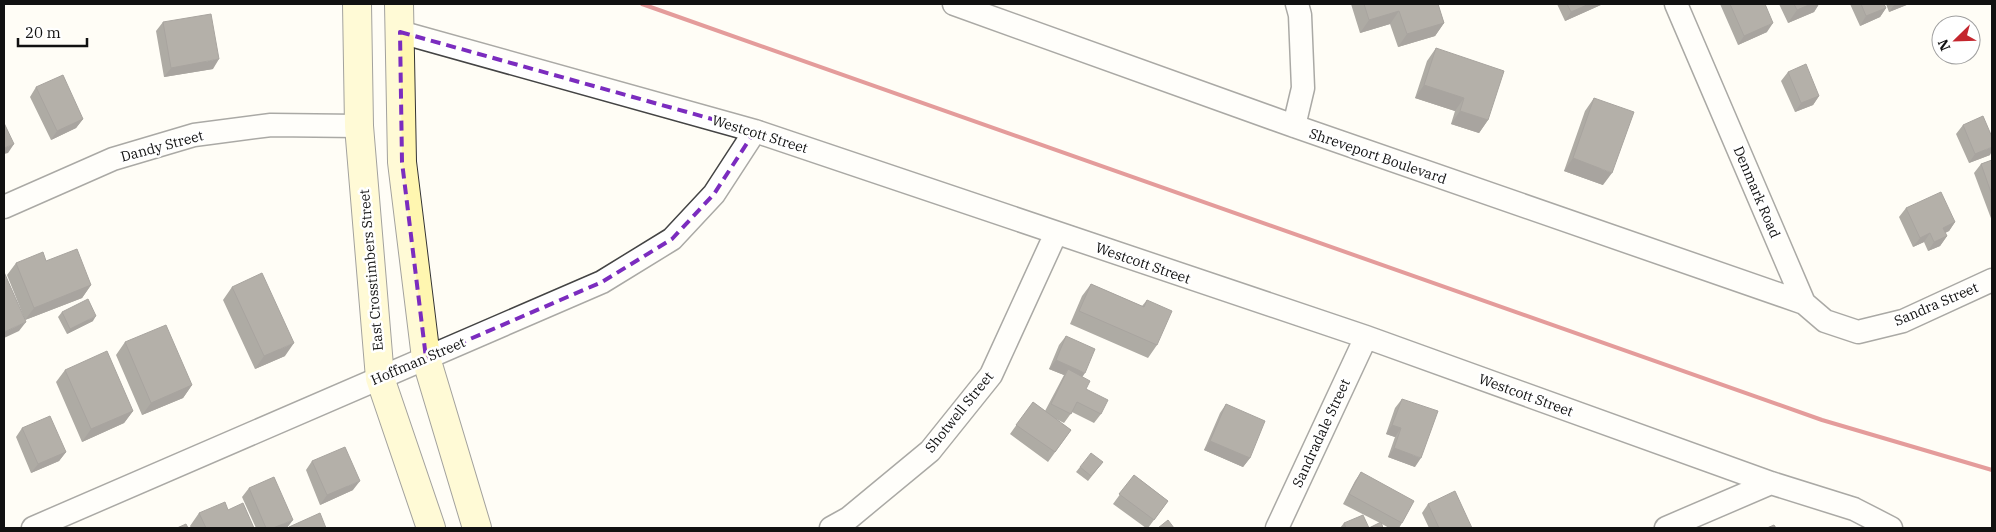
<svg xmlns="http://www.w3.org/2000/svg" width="1996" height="532" font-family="'IBM Plex Serif',serif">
	<rect width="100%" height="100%" fill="#fffdf5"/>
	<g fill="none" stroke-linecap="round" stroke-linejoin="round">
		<g stroke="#444" stroke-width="25">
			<path id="minor" d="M954,4L1294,126L1804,303
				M1676,4L1804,303L1825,321L1858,332L1903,321L1992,280
				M400,32L755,131L1366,337L1771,483L1854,509L1891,528
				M1294,126L1303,88L1300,15L1297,4
				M4,207L113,159L194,135L271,125L359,126
				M33,528L602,282L672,239L714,194L755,131
				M831,528L849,518L930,451L991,375L1056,233
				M1277,528L1366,337
				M1666,528L1771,483"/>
		</g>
		<g stroke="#333" stroke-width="30">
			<path id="secondary" d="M357,4L359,126L380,378L431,528
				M399,4L402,162L426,358L477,528"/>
		</g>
		<use href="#minor" stroke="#fff" stroke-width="22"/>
		<use href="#secondary" stroke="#fff6b0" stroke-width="28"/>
		<path stroke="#c4262e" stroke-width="4" d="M642,4L1822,420L1992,470"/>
	</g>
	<path fill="#4d4742" d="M1351,4H1438L1444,23L1435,36L1398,47L1390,24L1360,33Z
		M1557,4H1603L1565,21Z
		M1720,4H1765L1767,32L1738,45Z
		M1779,4H1819L1814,12L1788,23Z
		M1850,4H1884L1886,8L1880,17L1860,26Z
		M1886,4H1909L1889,12Z
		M163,22L213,69L164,77L156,31Z
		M1436,48L1488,120L1479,133L1451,124L1455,111L1415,98L1427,61Z
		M1788,72L1819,96L1813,105L1795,112L1781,81Z
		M36,87L83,119L76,128L51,140L30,97Z
		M1594,98L1603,185L1564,171L1585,111Z
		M1963,125L1990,155L1969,163L1956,134Z
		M1992,160V221L1974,173L1981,164Z
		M1906,208L1955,222L1949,231L1945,233L1947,236L1940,246L1928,251L1924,242L1913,247L1899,217Z
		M46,261L91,285L82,298L25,320L7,275L16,263Z
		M1091,284L1142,306L1147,300L1157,345L1148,358L1070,324L1082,296Z
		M232,287L285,356L255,369L223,300Z
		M62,312L93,321L67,334L58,317Z
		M1066,336L1082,377L1086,389L1101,414L1094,423L1072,412L1064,423L1056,419L1071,430L1048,462L1010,434L1033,402L1045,411L1064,375L1049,369L1059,345Z
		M125,342L192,385L183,398L142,415L116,355Z
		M65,370L133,411L124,423L82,442L56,382Z
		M1402,399L1415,467L1388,457L1395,437L1386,434L1395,408Z
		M1226,404L1250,458L1243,467L1204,450L1220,413Z
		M22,428L66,452L59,461L31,473L16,437Z
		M312,461L353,490L320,505L306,470Z
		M1103,462L1088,481L1076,472L1080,467Z
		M1361,472L1402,523L1399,528H1389L1382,524L1383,528H1340L1344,523L1369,528L1380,523L1343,504L1355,481Z
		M1134,475L1168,501L1148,528H1146L1113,504Z
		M249,488L287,528H256L242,497Z
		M1428,504L1472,528H1429L1422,513Z
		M228,510L254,528H191L190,526L199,513Z"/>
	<path fill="#3f3936" d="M1589,4H1603L1565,21L1571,12Z
		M1811,4H1819L1814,12L1788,23L1797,10Z
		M1895,4H1909L1889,12Z
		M1886,8L1880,17L1860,26L1866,16Z
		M1399,11L1390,24L1360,33L1369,20Z
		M1444,23L1435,36L1398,47L1407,34Z
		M1773,23L1767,32L1738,45L1744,36Z
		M219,59L213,69L164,77L171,68Z
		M1424,85L1464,98L1455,111L1415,98Z
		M1819,96L1813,105L1795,112L1801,103Z
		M1460,111L1488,120L1479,133L1451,124Z
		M83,119L76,128L51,140L57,131Z
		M14,144L8,153L4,154V148Z
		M1992,147V151L1990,155L1969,163L1975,154Z
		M1573,158L1612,173L1603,185L1564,171Z
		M1955,222L1949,231L1936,237L1943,228Z
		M1930,233L1924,242L1913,247L1920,238Z
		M1947,236L1940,246L1928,251L1934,242Z
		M91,285L82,298L25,320L34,308Z
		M96,316L93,321L67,334L70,329Z
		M26,322L19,331L4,338V332Z
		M294,343L285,356L255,369L264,356Z
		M1056,360L1085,373L1079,382L1068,369L1064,375L1049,369Z
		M192,385L183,398L142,415L151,403Z
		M133,411L124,423L82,442L91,429Z
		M1392,425L1401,428L1395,437L1386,434Z
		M1210,441L1250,458L1243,467L1204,450Z
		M1394,448L1421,458L1415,467L1388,457Z
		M66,452L59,461L31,473L38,464Z
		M360,481L353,490L320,505L327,495Z
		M293,520L287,528H273Z"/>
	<path fill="#5a524d" stroke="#3f3936" d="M1364,4H1438L1444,23L1407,34L1399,11L1369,20Z
		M1567,4H1589L1571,12Z
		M1730,4H1765L1773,23L1744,36Z
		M1794,4H1811L1797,10Z
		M1861,4H1884L1886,8L1866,16Z
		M211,14L219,59L171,68L163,22Z
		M1436,48L1504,71L1488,120L1460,111L1464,98L1424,85Z
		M1806,64L1819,96L1801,103L1788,72Z
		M63,75L83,119L57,131L36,87Z
		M1594,98L1634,112L1612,173L1573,158Z
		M1983,116L1992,137V147L1975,154L1963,125Z
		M4,123L14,144L4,148Z
		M1992,160V195L1981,164Z
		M1941,192L1955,222L1943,228L1947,236L1934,242L1930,233L1920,238L1906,208Z
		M77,249L91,285L34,308L16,263L43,252L46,261Z
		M4,272L26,322L4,332Z
		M262,273L294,343L264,356L232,287Z
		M1091,284L1144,307L1147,300L1172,311L1157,345L1079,311Z
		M88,299L96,316L70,329L62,312Z
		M166,325L192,385L151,403L125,342Z
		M1066,336L1095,349L1085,373L1056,360Z
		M107,351L133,411L91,429L65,370Z
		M1068,369L1090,381L1086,389L1108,400L1101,414L1077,402L1071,414L1051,404Z
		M1402,399L1438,411L1421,458L1394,448L1401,428L1392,425Z
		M1033,402L1071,430L1055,452L1016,425Z
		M1226,404L1265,421L1250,458L1210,441Z
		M50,416L66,452L38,464L22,428Z
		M345,447L360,481L327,495L312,461Z
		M1091,453L1103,462L1091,476L1080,467Z
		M1361,472L1414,501L1402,523L1349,494Z
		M1134,475L1168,501L1154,520L1119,494Z
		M274,477L293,520L273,528H266L249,488Z
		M1455,491L1472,528H1439L1428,504Z
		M225,502L228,510L243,503L254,528H206L199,513Z
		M320,513L326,528H290L289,527Z
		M1363,515L1369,528L1381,522L1383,528H1346L1344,523Z
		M1168,520L1174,528H1158Z
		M186,524L188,528H177Z
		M1774,525L1776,528H1767Z"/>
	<path d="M0 0H1996V532H0ZM400,32L755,131L714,194L672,239L602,282L426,358L402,162Z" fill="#fffdf5" fill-opacity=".55" fill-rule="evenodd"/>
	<path fill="none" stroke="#7b2cbf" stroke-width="4" stroke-dasharray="10 6" stroke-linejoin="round" d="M400,32L755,131L714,194L672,239L602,282L426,358L402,162Z"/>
	<g text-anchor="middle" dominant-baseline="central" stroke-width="5" stroke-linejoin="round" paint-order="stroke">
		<g font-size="14" fill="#111" stroke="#fff">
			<text transform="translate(760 134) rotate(17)">Westcott Street</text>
			<text transform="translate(162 146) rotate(-15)">Dandy Street</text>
			<text transform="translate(1378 156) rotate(19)">Shreveport Boulevard</text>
			<text transform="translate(1757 192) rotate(67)">Denmark Road</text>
			<text transform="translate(1143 263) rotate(19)">Westcott Street</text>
			<text transform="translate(371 270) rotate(-95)">East Crosstimbers Street</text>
			<text transform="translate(1936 304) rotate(-23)">Sandra Street</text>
			<text transform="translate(418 361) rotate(-23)">Hoffman Street</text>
			<text transform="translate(1526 395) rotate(20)">Westcott Street</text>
			<text transform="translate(959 412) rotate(-51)">Shotwell Street</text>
			<text transform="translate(1321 433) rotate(-65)">Sandradale Street</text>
		</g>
	</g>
	<rect width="1996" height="532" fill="none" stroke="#111111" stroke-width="10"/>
	<g transform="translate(1956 40) rotate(247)"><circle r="24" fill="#ffffff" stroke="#a0a0a0"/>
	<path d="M0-4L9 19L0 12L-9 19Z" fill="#c4262e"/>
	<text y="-8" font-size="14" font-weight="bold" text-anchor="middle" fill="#111111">N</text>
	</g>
	<path d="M18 38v8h69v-8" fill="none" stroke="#111111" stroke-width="2.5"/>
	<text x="25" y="38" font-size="15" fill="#111111" stroke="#ffffff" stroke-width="4" paint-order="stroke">20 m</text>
</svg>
